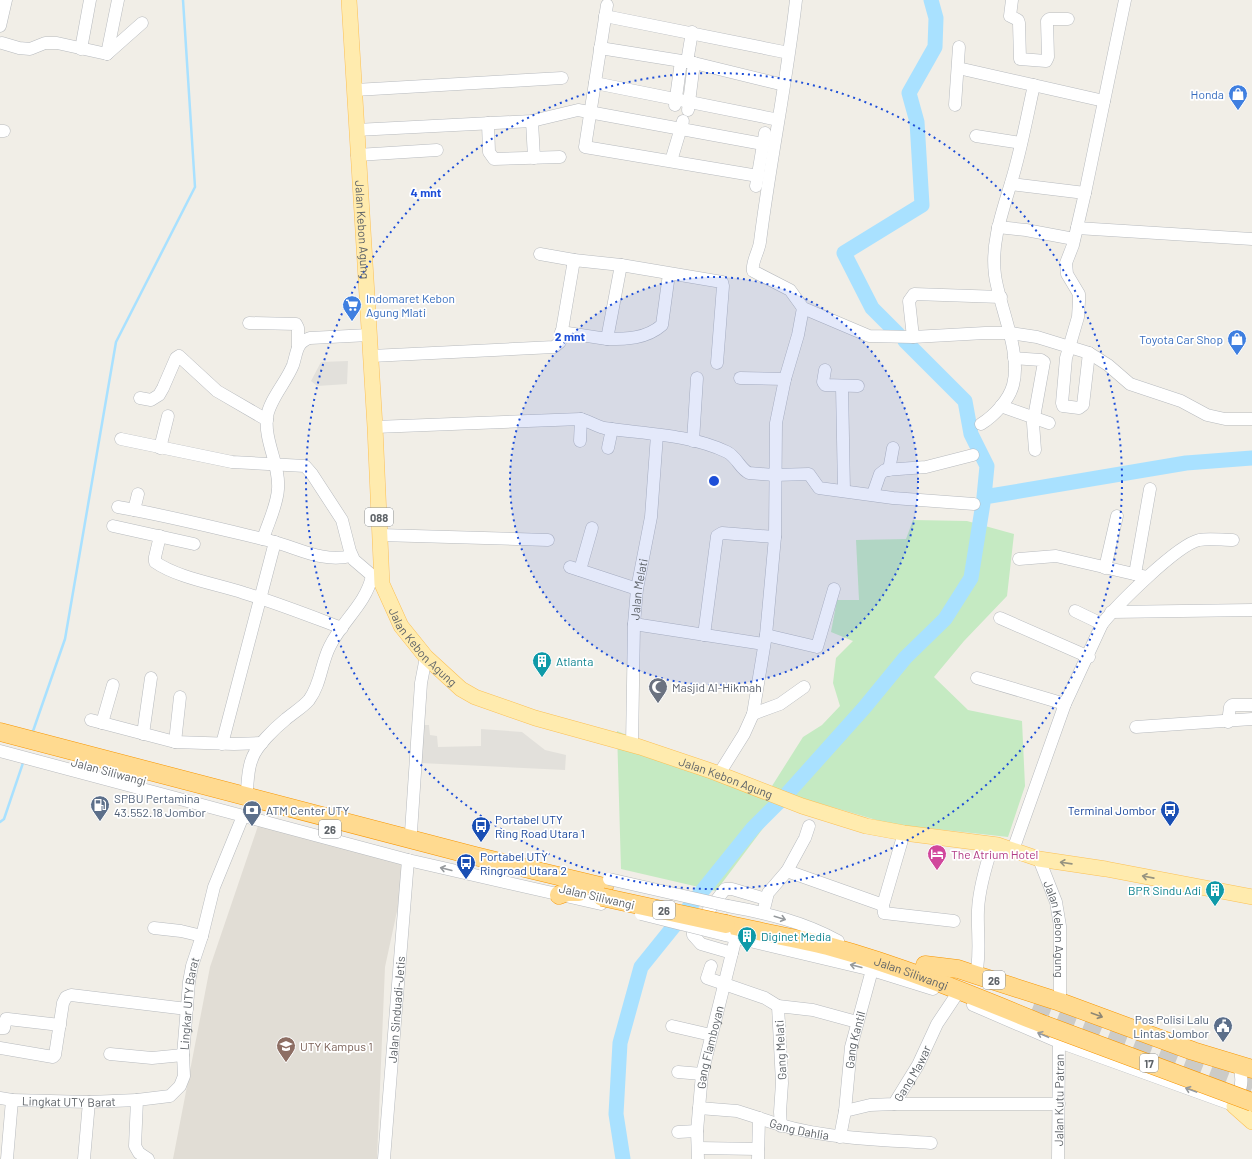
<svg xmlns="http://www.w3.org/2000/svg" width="1252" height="1159" font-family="Barlow,sans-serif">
	<rect width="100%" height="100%" fill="#f1eee7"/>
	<path fill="#e2e0db" d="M348,361L347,384L317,386L311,381L321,362Z
		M422,725H429L430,735L437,736L438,747L481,746V729L522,732L545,750L566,755L565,770L420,763Z"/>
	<path fill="#e1ddd5" d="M260,820L408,860L385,967L377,1159H173L210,967Z"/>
	<path fill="#c5eac2" d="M913,520L967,521L1014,534L1007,596L964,641L934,677L968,710L1022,721L1025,786L1008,837L890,824L791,795L772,786L803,737L822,725L840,706L833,683L836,658L853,641L831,632L837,600H859L856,540L906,539Z
		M617,731L785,799L716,891L621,869Z"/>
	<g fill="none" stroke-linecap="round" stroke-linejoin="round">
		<path stroke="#a9e1ff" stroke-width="2.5" d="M32,734L65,639L116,342L195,187L183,0
			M0,822L4,819L24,760"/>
		<path stroke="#a9e1ff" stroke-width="15" d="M898,334L872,308L844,253L922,205L917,122L909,93L935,47L936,18L931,0
			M905,341L965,401L971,434L987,466L984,497
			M623,1159L616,1114L620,1043L641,967L753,828L786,795L864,708L905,658L945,619L971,578L984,497L1186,463L1252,458"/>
		<path stroke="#cccbc7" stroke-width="18" stroke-dasharray="18 9" stroke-linecap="butt" d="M1034,1004L1252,1088"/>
		<g stroke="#b7babe" stroke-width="13">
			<g id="minor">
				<path d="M796,0C787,81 770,161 760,242C759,251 751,263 753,271L790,290L803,308L869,336L913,337L985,333H1010L1037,337L1089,353L1108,365L1130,384L1181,401L1207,415L1225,419H1252"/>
				<path d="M1012,0L1010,16L1018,20L1019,23L1020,59L1046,61L1048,57L1047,21L1049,19H1068"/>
				<path d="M607,5L585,147L758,176"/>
				<path d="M605,16L784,52"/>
				<path d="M0,26L6,0"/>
				<path d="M2,43L19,48L30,49L45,43H57L107,54L142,23"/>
				<path d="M600,48L694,63L780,84"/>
				<path d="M81,49L90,0"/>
				<path d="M107,54L118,0"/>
				<path d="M687,62L692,32"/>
				<path d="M958,68L1104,101"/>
				<path d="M595,83L774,119"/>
				<path d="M355,90L562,78"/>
				<path d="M675,105L681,61"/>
				<path d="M955,105L959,47"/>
				<path d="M688,110L694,63"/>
				<path d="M532,121L534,158"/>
				<path d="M488,123L489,152L494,159L560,157"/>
				<path d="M356,130L532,121L578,110L763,144"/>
				<path d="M0,131H4"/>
				<path d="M976,136L1021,143"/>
				<path d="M357,155L437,150"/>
				<path d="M671,161L683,121"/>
				<path d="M1011,184L1085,193"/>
				<path d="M756,186L765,133"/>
				<path d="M998,227L1026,230L1074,239"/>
				<path d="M1077,228L1252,239"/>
				<path d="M540,254L574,260"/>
				<path d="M249,323L296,324L298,328V347"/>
				<path d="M561,332L607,339L621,265"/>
				<path d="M913,337L909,301L914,294L1001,297"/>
				<path d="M607,339C626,339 646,339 662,325L669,274"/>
				<path d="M1089,353L1083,405L1079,408L1063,406L1062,403L1066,358L1078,317L1079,301V294L1067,274L1066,263L1073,245L1085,193L1125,0"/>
				<path d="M371,356L554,347L560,342L574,260L621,265L722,282L723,286L717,363"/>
				<path d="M1014,358L1041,360L1044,362L1033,423L1035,450"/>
				<path d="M825,370L823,382L825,385L858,386"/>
				<path d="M740,378L785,379"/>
				<path d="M842,386L844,491"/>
				<path d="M140,398L151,400L159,395L163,388L176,358L179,356L217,391L267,420"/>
				<path d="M1001,406L1049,423"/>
				<path d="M981,424C994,416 1009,400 1013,385C1022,353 999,306 995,275C990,237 1007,201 1016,165C1023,139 1028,112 1034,85"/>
				<path d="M375,427L581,419C589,421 595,426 604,428C644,434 689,434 727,452C737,457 740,469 749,473L774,475L809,474L819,488L893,498L974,504"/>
				<path d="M121,439L232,462L305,466L312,474L342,520L350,551L354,560L382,584"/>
				<path d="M580,441L581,419"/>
				<path d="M693,441L697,378"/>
				<path d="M160,448L168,416"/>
				<path d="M608,448L612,429"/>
				<path d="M889,470L893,448"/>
				<path d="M873,494L880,474L885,470L926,467L973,455"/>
				<path d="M118,507C170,516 221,529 271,541C299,548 322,563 351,556"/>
				<path d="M134,510L138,494"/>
				<path d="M113,526L194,544"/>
				<path d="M380,535L548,540"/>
				<path d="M160,536L155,557V562C178,578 217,584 244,593C277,603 310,616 342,628"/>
				<path d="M263,539C268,523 277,506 278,489C280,465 264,441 267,417C269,400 287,381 293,365C297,353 296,342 310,338L369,335"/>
				<path d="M1019,559L1056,556L1147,577"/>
				<path d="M570,567L637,589"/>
				<path d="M1105,568L1117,516"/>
				<path d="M580,570L592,528"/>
				<path d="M1135,574L1150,489"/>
				<path d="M1075,611L1102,624"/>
				<path d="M1111,612L1252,610"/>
				<path d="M1000,618L1089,657"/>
				<path d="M634,624L764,644"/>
				<path d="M704,635L717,536L722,533L775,537"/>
				<path d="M766,635L817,647L834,589"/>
				<path d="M977,678L1065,704"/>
				<path d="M753,714L780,704L804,687"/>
				<path d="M91,720L175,742L234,744L262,743"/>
				<path d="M1228,722L1230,707L1232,705H1252"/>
				<path d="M102,723L113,685"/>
				<path d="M1136,727L1252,719"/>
				<path d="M143,734L151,678"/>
				<path d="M175,742L180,697"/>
				<path d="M222,744L275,542"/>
				<path id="s1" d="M632,745L634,624L637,589L651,517L657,435"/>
				<path d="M0,751L408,860L601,904"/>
				<path d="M719,774L744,734L753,714L766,635L775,537L776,423L785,379L798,335L803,308"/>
				<path d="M247,789C248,779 248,768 252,759C256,746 275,728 286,719C293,713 303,707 309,700C321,684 321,663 330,646C342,621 366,604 372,576"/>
				<path d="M411,832L421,683L426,657"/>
				<path d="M904,833L883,905L884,913L954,921"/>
				<path d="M1013,850L1065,704L1102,624C1117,605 1177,545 1199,540C1209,538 1222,540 1233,540"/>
				<path id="s2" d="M1039,859L1056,902L1060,926V1002"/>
				<path d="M787,871L805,838L809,826"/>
				<path d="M728,906C766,913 804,922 838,941"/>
				<path d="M763,913L768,893L787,871L883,905"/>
				<path d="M154,928L181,931L202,936"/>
				<path d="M725,935L872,970L933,989"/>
				<path d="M732,953L701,944L693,935V931L725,889H732L766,899"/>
				<path d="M711,966L707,978L765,998L778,1006"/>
				<path d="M976,975C981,953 977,932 978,910C979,888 986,865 993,844"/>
				<path d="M973,1005L1059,1042L1228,1103L1242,1110"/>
				<path d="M672,1026L711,1035"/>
				<path d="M0,1028H4L6,1019H8L60,1025"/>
				<path d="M0,1048L53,1057L55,1055L63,1003L66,997L71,995L187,1009"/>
				<path d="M110,1054L152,1058L183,1055"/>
				<path d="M678,1072L702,1074"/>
				<path d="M0,1098L12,1100"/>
				<path d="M1231,1101C1243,1092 1243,1079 1239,1066"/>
				<path d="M894,1104H1059"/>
				<path d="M699,1108L737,1111L759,1118L758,1159"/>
				<path id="s3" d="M845,1111L851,1047L872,970"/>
				<path id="s4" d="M759,1118C816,1139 872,1139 931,1143"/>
				<path d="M781,1126L780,1112L782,1083L778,1006L813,1010L857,1022"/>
				<path d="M678,1132L697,1131"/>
				<path id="s5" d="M840,1137L845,1111L870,1105L894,1104L918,1065L937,1024L955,997"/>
				<path d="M699,1148L758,1149"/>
				<path id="s6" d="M7,1159L12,1100L89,1102L137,1100"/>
				<path d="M84,1159L89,1102"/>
				<path id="s7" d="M148,1159L139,1153L135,1146L137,1100L170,1096L180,1086L184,1076L183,1055L189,982L192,966L202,936L214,887L243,816"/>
				<path id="s8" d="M384,1159L408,860"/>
				<path id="s9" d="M698,1159L697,1131L702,1074L736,937"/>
				<path id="s10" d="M1058,1159L1059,1042"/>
			</g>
		</g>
		<g stroke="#fcc055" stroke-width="16">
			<g id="major">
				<path id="s11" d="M349,0L375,427L382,584L401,626L426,657L461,689L475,697L535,718L640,747L714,772L802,806L866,826L904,833L998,845L1039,859L1106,869L1252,897"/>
				<path d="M1234,1106L1252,1122"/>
			</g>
		</g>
		<g stroke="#f89600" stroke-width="19">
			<g id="highway">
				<path d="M0,732L475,856L604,887"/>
				<path d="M559,895L567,892H579"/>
				<path id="s12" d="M726,924C760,932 794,938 828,946C902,966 974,996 1045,1025"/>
				<path d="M925,965L958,969L976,975L1060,1002L1193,1051L1252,1069"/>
			</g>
		</g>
		<use href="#minor" stroke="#fff" stroke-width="12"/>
		<use href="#major" stroke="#ffebae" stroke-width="15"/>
		<use href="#highway" stroke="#ffda90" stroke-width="18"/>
		<g stroke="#b7babe" stroke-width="13" stroke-linecap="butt">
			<path id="minor-bridge" d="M609,879L728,906
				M641,914L725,935"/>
		</g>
		<g stroke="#f89600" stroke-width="19" stroke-linecap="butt">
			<path id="highway-bridge" d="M602,897L726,924
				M1045,1025L1252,1102"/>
		</g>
		<use href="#minor-bridge" stroke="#fff" stroke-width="12"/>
		<use href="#highway-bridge" stroke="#ffda90" stroke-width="18"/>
	</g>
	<defs><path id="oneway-shaft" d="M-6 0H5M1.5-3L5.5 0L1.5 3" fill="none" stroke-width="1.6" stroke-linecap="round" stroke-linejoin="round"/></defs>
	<g stroke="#969380">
		<use href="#oneway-shaft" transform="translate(1066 863) rotate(-172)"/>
		<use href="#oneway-shaft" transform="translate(1148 877) rotate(-169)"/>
	</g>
	<g stroke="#969a9d">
		<use href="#oneway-shaft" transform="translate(446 869) rotate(-166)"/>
		<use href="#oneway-shaft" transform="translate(780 918) rotate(17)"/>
		<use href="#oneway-shaft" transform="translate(856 966) rotate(-166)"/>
		<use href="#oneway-shaft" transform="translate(1043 1035) rotate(-157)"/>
		<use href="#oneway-shaft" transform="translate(1191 1090) rotate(-160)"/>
	</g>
	<use stroke="#8e8774" href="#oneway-shaft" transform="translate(1097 1015) rotate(20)"/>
	<circle cx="714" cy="481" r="204" fill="#1d4ed8" fill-opacity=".12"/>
	<g fill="none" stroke="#1d4ed8" stroke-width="2" stroke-dasharray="2 4">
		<circle cx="714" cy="481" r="204"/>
		<circle cx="714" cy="481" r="408"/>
	</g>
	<defs>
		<g id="shop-pin" transform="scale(1)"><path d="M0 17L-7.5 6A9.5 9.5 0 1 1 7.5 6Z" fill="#3f7fe0" stroke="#fff"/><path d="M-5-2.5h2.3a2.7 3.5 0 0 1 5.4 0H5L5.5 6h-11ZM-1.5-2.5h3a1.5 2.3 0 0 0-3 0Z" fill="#fff"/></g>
		<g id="supermarket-pin" transform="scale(1)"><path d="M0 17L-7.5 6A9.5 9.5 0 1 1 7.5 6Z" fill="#3f7fe0" stroke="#fff"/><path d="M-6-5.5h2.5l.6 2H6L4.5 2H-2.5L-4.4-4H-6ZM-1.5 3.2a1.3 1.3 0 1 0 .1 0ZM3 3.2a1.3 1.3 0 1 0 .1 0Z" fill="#fff"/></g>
		<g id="building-pin" transform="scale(1)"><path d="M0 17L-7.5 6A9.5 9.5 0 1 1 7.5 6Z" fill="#0f9aa8" stroke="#fff"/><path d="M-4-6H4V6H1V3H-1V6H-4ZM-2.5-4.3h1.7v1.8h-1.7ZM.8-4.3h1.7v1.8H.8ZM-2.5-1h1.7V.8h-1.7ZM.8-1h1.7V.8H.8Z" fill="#fff"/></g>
		<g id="mosque-pin" transform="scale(1)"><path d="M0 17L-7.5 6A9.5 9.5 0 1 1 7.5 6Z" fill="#6b7280" stroke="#fff"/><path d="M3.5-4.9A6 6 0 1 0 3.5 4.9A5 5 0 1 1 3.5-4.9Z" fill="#fff"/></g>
		<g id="fuel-pin" transform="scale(1)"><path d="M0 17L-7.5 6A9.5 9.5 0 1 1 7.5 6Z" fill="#5c6f8a" stroke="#fff"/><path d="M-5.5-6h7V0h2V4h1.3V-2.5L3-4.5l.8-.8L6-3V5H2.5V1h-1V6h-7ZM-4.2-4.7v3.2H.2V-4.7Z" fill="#fff"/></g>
		<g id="bank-pin" transform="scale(1)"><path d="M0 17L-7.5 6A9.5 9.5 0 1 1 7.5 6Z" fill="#5c6f8a" stroke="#fff"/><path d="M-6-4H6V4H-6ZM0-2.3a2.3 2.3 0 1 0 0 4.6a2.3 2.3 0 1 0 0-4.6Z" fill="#fff"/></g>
		<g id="bus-pin" transform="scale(1)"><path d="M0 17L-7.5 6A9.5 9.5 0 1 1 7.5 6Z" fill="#1a4fb4" stroke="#fff"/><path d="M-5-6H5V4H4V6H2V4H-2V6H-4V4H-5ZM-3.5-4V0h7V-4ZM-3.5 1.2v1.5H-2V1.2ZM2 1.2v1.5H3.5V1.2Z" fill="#fff"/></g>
		<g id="hotel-pin" transform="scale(1)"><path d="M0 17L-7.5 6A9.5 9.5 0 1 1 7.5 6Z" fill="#d1479c" stroke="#fff"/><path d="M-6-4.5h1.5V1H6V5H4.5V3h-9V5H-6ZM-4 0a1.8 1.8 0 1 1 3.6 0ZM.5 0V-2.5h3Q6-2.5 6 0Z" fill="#fff"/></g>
		<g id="civic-pin" transform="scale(1)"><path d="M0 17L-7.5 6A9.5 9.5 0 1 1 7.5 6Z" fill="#5c6f8a" stroke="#fff"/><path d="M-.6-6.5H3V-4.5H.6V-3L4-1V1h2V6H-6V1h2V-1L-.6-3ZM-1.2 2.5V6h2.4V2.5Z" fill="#fff"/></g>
		<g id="university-pin" transform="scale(1)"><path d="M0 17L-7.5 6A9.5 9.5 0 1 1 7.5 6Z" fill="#8d6e63" stroke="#fff"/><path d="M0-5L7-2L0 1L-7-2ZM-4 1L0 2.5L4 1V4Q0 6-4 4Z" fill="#fff"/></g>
	</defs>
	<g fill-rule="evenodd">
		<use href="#shop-pin" x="1238" y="94"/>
		<use href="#supermarket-pin" x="352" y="305"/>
		<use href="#shop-pin" x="1237" y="339"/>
		<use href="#building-pin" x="542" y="661"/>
		<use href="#mosque-pin" x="658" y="687"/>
		<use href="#fuel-pin" x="100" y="805"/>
		<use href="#bank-pin" x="252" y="810"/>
		<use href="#bus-pin" x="1170" y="810"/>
		<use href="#bus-pin" x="481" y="826"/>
		<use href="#hotel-pin" x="937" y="854"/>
		<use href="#bus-pin" x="466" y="863"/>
		<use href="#building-pin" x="1215" y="890"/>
		<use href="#building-pin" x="747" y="936"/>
		<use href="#civic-pin" x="1223" y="1026"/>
		<use href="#university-pin" x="286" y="1046"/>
	</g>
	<g text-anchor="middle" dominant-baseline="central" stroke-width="3.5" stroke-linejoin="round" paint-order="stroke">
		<g fill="#fff" stroke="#8e9295" stroke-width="1">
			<rect x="365" y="508" width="28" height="18" rx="3"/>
			<rect x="319" y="820" width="22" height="18" rx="3"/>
			<rect x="653" y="901" width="22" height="18" rx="3"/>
			<rect x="983" y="971" width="22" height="18" rx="3"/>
			<rect x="1140" y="1054" width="18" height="18" rx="3"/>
		</g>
		<g font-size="11" font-weight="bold" fill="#5e6368">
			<text x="379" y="517">088</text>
			<text x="330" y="829">26</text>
			<text x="664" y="910">26</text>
			<text x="994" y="980">26</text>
			<text x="1149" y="1063">17</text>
		</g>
		<g font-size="12" fill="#366cbe" stroke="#fff" text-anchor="end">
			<text x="1224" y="94">Honda</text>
			<text x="366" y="298" text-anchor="start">Indomaret Kebon<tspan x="366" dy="14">Agung Mlati</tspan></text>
			<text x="1223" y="339">Toyota Car Shop</text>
		</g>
		<g font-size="12" fill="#5e6368" stroke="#fff">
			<text stroke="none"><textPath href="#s11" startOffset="230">Jalan Kebon Agung</textPath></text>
			<text stroke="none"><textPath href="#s1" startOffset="156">Jalan Melati</textPath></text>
			<text stroke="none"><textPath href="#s11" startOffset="661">Jalan Kebon Agung</textPath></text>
			<text transform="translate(109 771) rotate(15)">Jalan Siliwangi</text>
			<text stroke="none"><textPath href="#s11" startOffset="998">Jalan Kebon Agung</textPath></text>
			<text transform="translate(597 896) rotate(13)">Jalan Siliwangi</text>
			<text stroke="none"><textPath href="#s2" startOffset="73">Jalan Kebon Agung</textPath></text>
			<text stroke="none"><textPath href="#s12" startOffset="192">Jalan Siliwangi</textPath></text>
			<text stroke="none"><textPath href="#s7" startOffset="196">Lingkar UTY Barat</textPath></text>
			<text stroke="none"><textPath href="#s8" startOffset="150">Jalan Sinduadi-Jetis</textPath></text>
			<text stroke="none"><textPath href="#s3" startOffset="72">Gang Kantil</textPath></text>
			<text stroke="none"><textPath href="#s9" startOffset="113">Gang Flamboyan</textPath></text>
			<text transform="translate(780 1050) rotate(-93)">Gang Melati</text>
			<text stroke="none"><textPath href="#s5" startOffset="112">Gang Mawar</textPath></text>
			<text stroke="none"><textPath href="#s6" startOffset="116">Lingkat UTY Barat</textPath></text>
			<text stroke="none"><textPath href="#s10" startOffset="59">Jalan Kutu Patran</textPath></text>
			<text stroke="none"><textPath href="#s4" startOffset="42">Gang Dahlia</textPath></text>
		</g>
		<g font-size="12" fill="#0d838f" stroke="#fff" text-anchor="start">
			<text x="556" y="661">Atlanta</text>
			<text x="1201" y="890" text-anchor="end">BPR Sindu Adi</text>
			<text x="761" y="936">Diginet Media</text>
		</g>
		<g font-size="12" fill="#5b616d" stroke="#fff" text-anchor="start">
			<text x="672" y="687">Masjid Al-Hikmah</text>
		</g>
		<g font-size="12" fill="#4e5e75" stroke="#fff" text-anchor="start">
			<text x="114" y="798">SPBU Pertamina<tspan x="114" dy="14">43.552.18 Jombor</tspan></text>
			<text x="266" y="810">ATM Center UTY</text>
			<text x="1209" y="1019" text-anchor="end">Pos Polisi Lalu<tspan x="1209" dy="14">Lintas Jombor</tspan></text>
		</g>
		<g font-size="12" fill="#164399" stroke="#fff" text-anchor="start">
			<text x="1156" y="810" text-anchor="end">Terminal Jombor</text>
			<text x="495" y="819">Portabel UTY<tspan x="495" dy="14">Ring Road Utara 1</tspan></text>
			<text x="480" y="856">Portabel UTY<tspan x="480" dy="14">Ringroad Utara 2</tspan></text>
		</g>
		<g font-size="12" fill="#b23c85" stroke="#fff" text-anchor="start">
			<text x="951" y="854">The Atrium Hotel</text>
		</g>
		<g font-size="12" fill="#785e54" stroke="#fff" text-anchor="start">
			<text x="300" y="1046">UTY Kampus 1</text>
		</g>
	</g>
	<circle cx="714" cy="481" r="6" fill="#1d4ed8" stroke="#fff" stroke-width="2"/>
	<g font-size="12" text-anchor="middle" font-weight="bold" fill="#1d4ed8" stroke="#fff" stroke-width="3.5" stroke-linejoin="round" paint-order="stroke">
		<text x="426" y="197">4 mnt</text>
		<text x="570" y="341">2 mnt</text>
	</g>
</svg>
